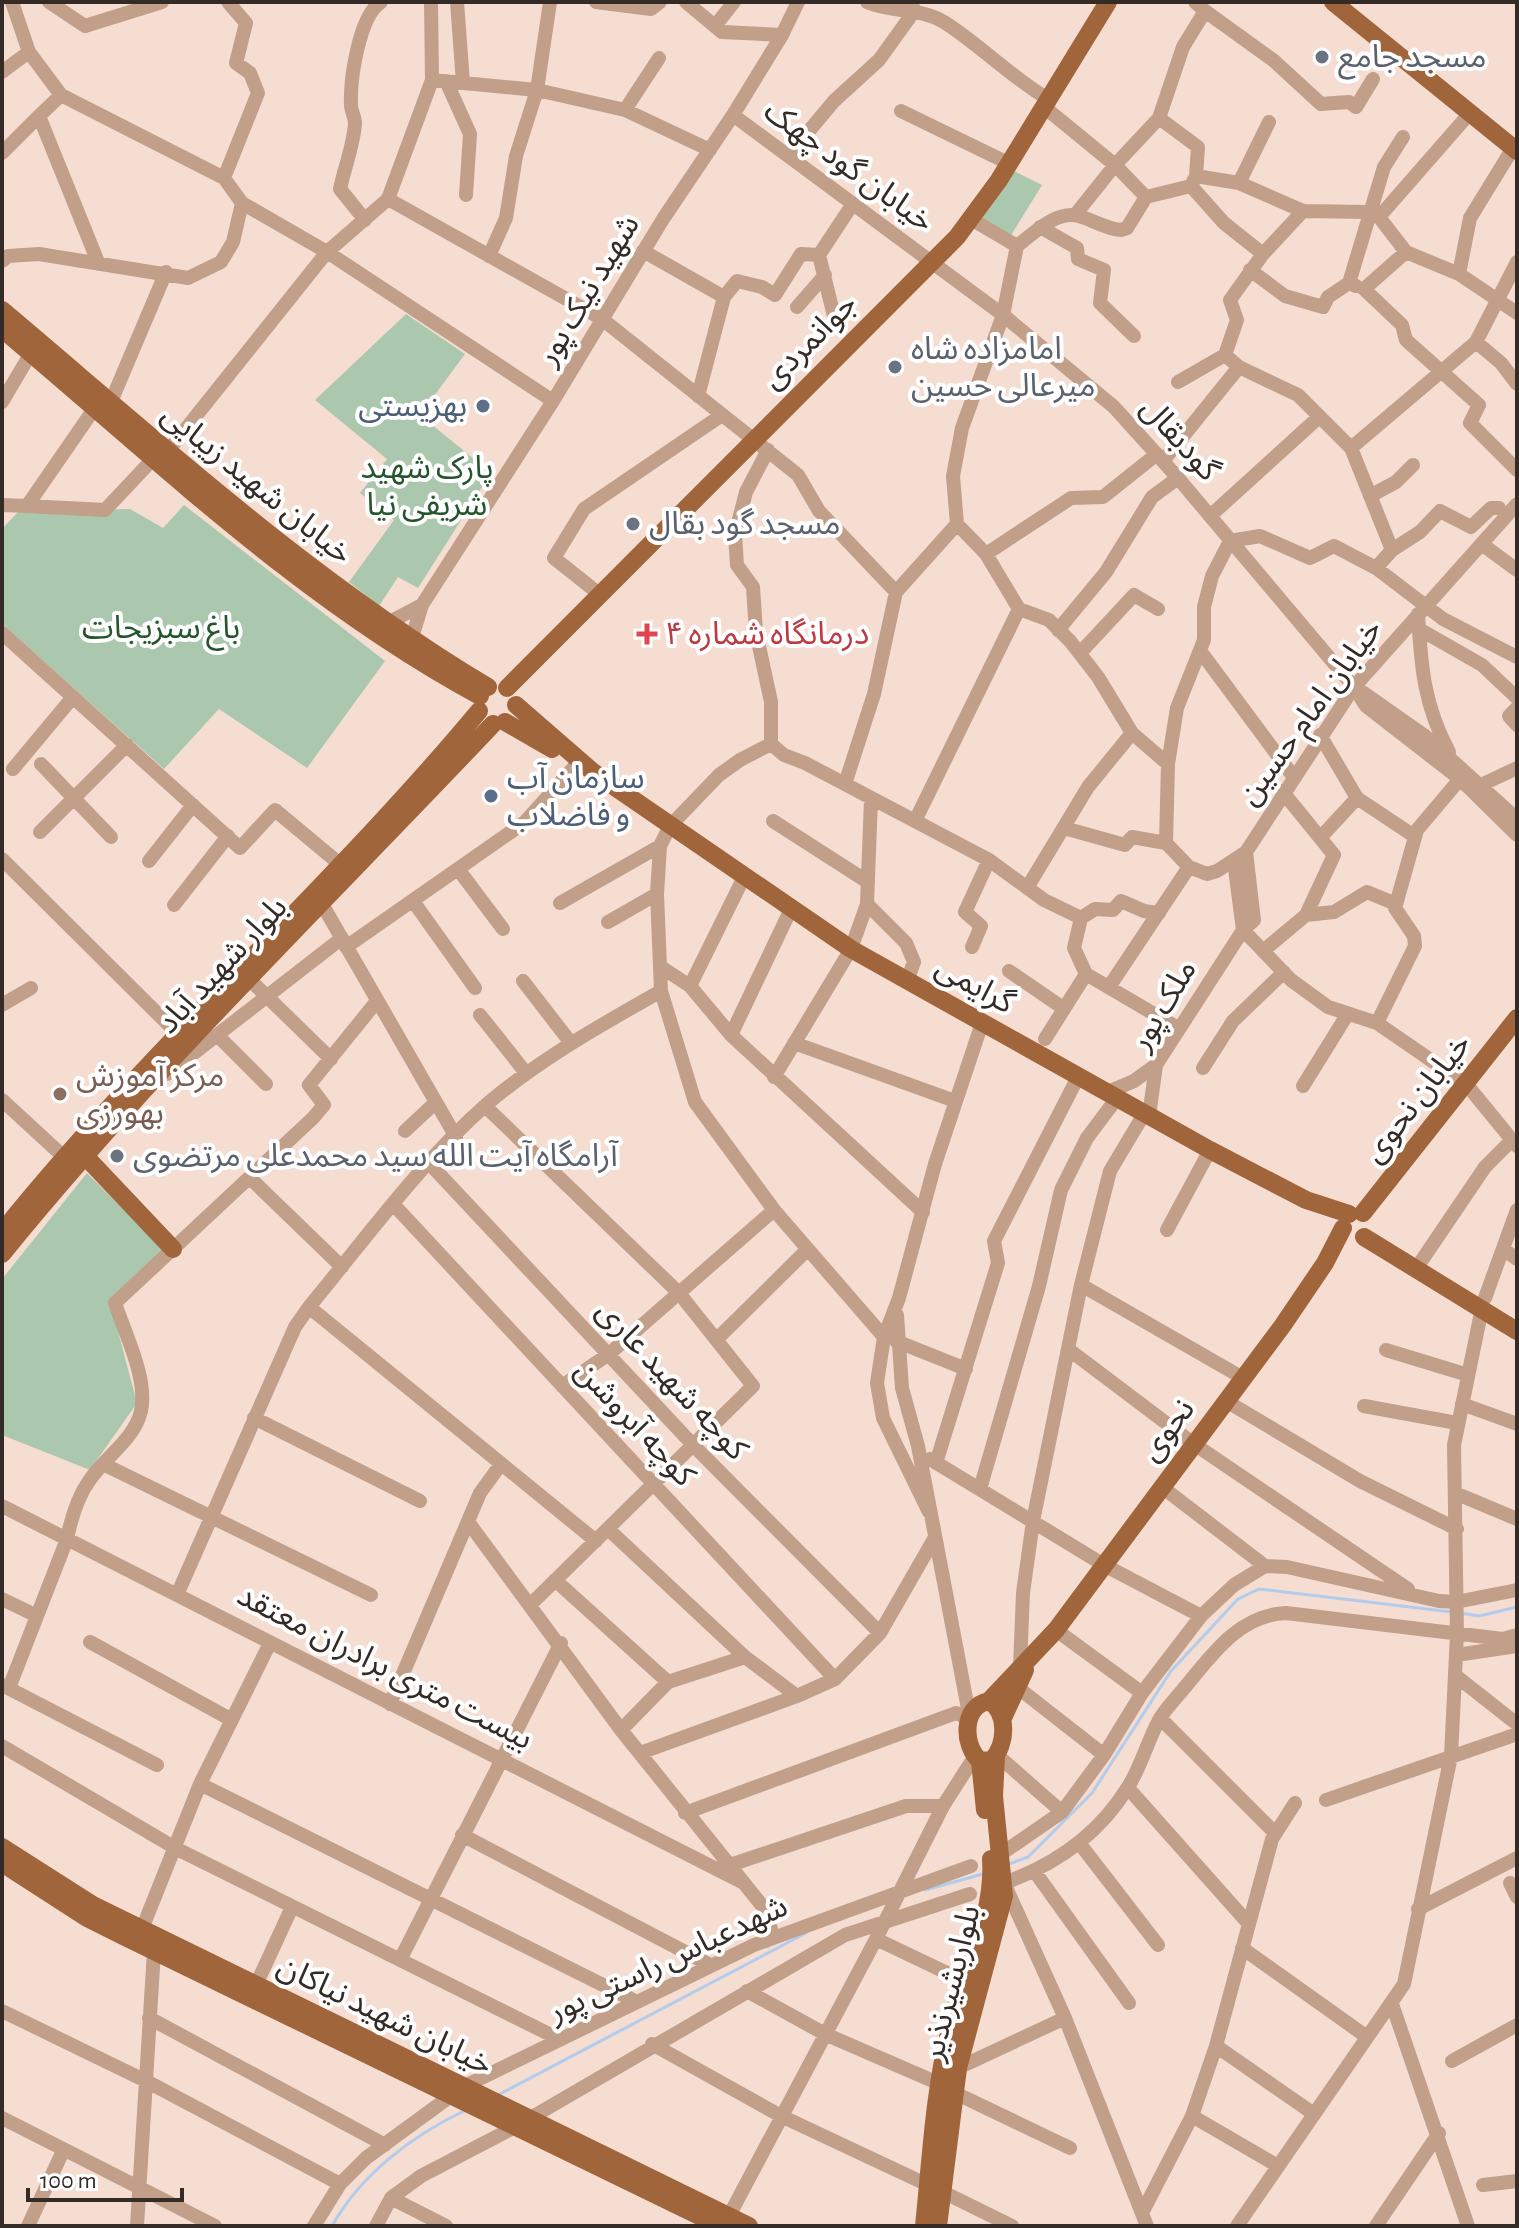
<svg xmlns="http://www.w3.org/2000/svg" width="1519" height="2228" font-family="'Alegreya Sans','Noto Sans Arabic',sans-serif">
	<rect width="100%" height="100%" fill="#f5ddd2"/>
	<path fill="#abc8ae" d="M1012,170L1042,185L1010,237L978,218Z
		M406,314L465,354L420,415L491,473L418,588L398,577L379,606L349,582L394,520L360,493L387,459L315,400Z
		M184,505L385,661L307,768L219,709L164,769L2,624V529L18,512L130,509L163,528Z
		M87,1173L163,1249L110,1301L137,1403L90,1470L2,1435V1279Z"/>
	<g fill="none" stroke-linecap="round" stroke-linejoin="round">
		<path stroke="#b1ccec" stroke-width="3" d="M1460,1613L1479,1616L1517,1607
			M1009,1864L1028,1857L1092,1793L1171,1671L1238,1599L1259,1589L1452,1612
			M925,1890L983,1874
			M498,2095L806,1933
			M332,2226C361,2174 413,2135 466,2110"/>
		<path stroke="#c19f89" stroke-width="14" d="M12,2L29,52L61,95L224,178L242,203L327,252L553,401
			M49,2L85,26L162,2
			M431,2L432,80
			M457,2L463,83
			M596,2L651,9L660,2
			M686,2L722,32L782,35
			M867,2C892,13 919,7 944,22C980,45 1011,77 1048,99
			M1205,11L1273,60L1321,104L1349,102L1356,107L1373,79
			M715,26L734,2
			M2,72L29,52
			M446,81L470,134L466,195
			M1043,106L1115,165L1075,215
			M625,110L659,58
			M901,111L1008,163
			M733,115L1003,315L1114,407L1178,478L1354,687L1366,706L1460,779L1517,835
			M39,116L61,95
			M2,153L39,116L98,262
			M788,156L834,101L879,60L915,10
			M1196,176L1239,183L1303,211
			M224,178L258,93L250,73L236,63L246,23L228,2
			M1239,183L1269,122
			M1191,186L1224,223L1263,254L1230,300L1237,320L1225,355L1239,367L1298,395L1351,448L1392,550L1376,568L1443,619L1517,657
			M1146,197L1115,165L1159,118
			M388,199L602,319L798,475L819,511L896,592
			M1379,217L1406,252L1459,274L1517,313
			M971,219L1017,246C1034,233 1056,210 1079,216C1093,220 1106,229 1121,230L1127,228L1146,197L1191,186L1196,176L1198,147L1159,118L1183,47L1205,11L1195,2
			M365,220L340,189C344,169 354,144 355,123C355,117 351,111 351,105C350,79 359,16 381,2
			M1040,227L1077,248L1078,259L1104,270L1100,303L1134,336
			M1017,246L1003,315L962,428L953,476L957,524L986,554L1019,609
			M643,251L724,297
			M1406,252L1364,289L1402,325L1406,340L1479,405L1470,423L1517,470
			M1263,254L1303,211L1368,212L1379,217L1470,113
			M819,255L834,316
			M489,256L506,218L516,156L537,90L550,2
			M2,261L8,256L39,254L188,278L221,262L233,242L242,203
			M1250,270L1285,296L1323,307L1328,297L1349,283L1356,286
			M1459,274L1470,218L1513,148
			M1349,283L1384,167L1403,137
			M797,307L825,275
			M1476,342L1501,363L1517,384
			M1178,382L1225,355
			M698,396L724,297L737,281L762,287L775,295L801,254L819,255L852,205
			M2,402L31,353
			M110,404L166,272
			M1351,448L1476,342L1517,262
			M768,450L746,492L735,535L737,565L753,587L756,632L771,702V744
			M168,451L327,252L388,199L432,80L537,90L625,110L710,150
			M1163,461L1239,367
			M1370,496L1396,482L1413,465
			M2,505L27,506L94,409
			M27,506L105,510L153,459
			M1210,516L1319,417
			M1483,545L1517,570
			M1392,550L1420,532L1440,511L1471,527L1491,508H1499
			M986,554L1071,498L1103,497L1157,454
			M598,593L554,558L584,509L722,415
			M1019,609L1049,620L1070,641L1098,677L1132,733L1168,764L1166,843L1189,867L1207,874L1217,871L1246,852L1354,687L1517,504
			M1418,614C1421,667 1424,705 1449,752
			M386,624L422,605
			M1419,629L1482,665L1517,698
			M1058,630L1106,572L1152,497L1178,478
			M2,633L240,848L275,810L341,865
			M411,641L422,605L553,401L663,219L733,115L782,35L798,2
			M1201,652L1293,776
			M1080,653L1134,595L1158,609
			M1358,689L1425,736L1517,819
			M1517,708L1509,716L1517,725
			M1320,735L1357,798L1414,836
			M771,744L740,760L719,775L670,826L660,846L657,894L661,991L695,1102L774,1210L884,1337
			M771,744L784,755L805,763L915,821L1019,609
			M41,764L111,837
			M1168,764L1177,708L1204,640V607L1212,576L1230,541L1260,536L1310,558L1334,546L1376,568
			M13,769L73,697
			M845,784L874,694L896,592L957,524
			M1481,785L1517,768
			M1282,791L1334,855L1306,915
			M773,821L868,882
			M915,821L989,860L1044,900L1081,918L1074,948L1086,974L1178,1028
			M1064,828L1125,845L1132,837L1166,843
			M40,832L127,745
			M1320,838L1357,798
			M2,859L178,1034
			M149,861L193,805
			M1234,861L1243,930L1254,920L1246,852
			M458,869L503,929
			M1027,888L1088,787L1132,733
			M413,901L475,988
			M560,903L660,846
			M322,904L456,1137
			M867,904L906,943L914,962L907,981
			M174,905L228,836
			M1081,918L1095,909L1113,910L1121,901L1144,911L1159,913
			M608,922L657,894
			M346,947L525,822L576,765
			M972,947L981,926L965,912L989,860
			M1263,951L1306,915L1334,912L1367,892L1396,904
			M661,967L690,986L731,1035L923,1212
			M1009,971L1063,1008
			M249,979L331,1059
			M523,981L571,1043
			M690,986L744,877
			M1109,987L1189,867
			M2,1005L31,988
			M480,1015L526,1073
			M1377,1023L1415,946L1414,936L1395,908L1417,830L1460,779
			M731,1035L791,909
			M218,1036L266,1084
			M1045,1039L1086,974
			M794,1043L955,1101
			M1203,1068L1233,1021L1284,972
			M167,1074L342,938
			M774,1077L851,949L867,904L871,799
			M1303,1086L1347,1015
			M1108,1092L1134,1081L1156,1065
			M2,1100L65,1158
			M485,1106L679,1293L753,1386L531,1604
			M1149,1116L1156,1065L1243,930L1291,980L1328,1007L1377,1023L1467,1085L1517,1146
			M405,1131L436,1102
			M428,1162L695,1447L880,1633
			M251,1179L342,1267
			M394,1205L835,1679
			M1167,1230L1210,1150
			M1503,1249L1517,1259
			M1422,1260L1485,1167L1512,1140
			M1081,1285L1243,1378
			M1485,1298L1517,1210
			M309,1307L596,1541
			M897,1315L902,1388L918,1446L969,1714
			M717,1339L808,1249
			M896,1341L966,1369
			M1068,1349L1194,1444L1408,1589
			M1386,1350L1468,1375
			M562,1386L609,1354L774,1210
			M1226,1401L1360,1481L1457,1529
			M1462,1404L1517,1424
			M1364,1406L1457,1423
			M254,1418L420,1501
			M930,1459L1104,1565L1201,1616
			M936,1463L998,1263L994,1241L1078,1077
			M103,1464L371,1595
			M1162,1487L1265,1566
			M980,1489L1039,1286L1061,1190L1087,1138L1117,1098
			M1455,1493L1517,1519
			M2,1506L742,1882
			M929,1512L883,1418L877,1383L884,1337L899,1298L935,1164L982,1023
			M469,1523L621,1730L764,1908L771,1929L766,1941
			M608,1529L745,1657L797,1696
			M555,1580L668,1682
			M177,1595L295,1327L309,1307C366,1238 420,1163 487,1104C540,1059 601,1025 661,991
			M2,1599L37,1616
			M1056,1630L1142,1693
			M90,1642L232,1720
			M1456,1655L1517,1646
			M1020,1667L1023,1593L1033,1521L1081,1285L1110,1171L1144,1114
			M1456,1676L1517,1724
			M2,1685L157,1765
			M1017,1687L1104,1755
			M9,1688L67,1539C71,1519 77,1498 89,1481C104,1458 135,1439 141,1411C148,1378 125,1334 115,1303L313,1118L324,1105L309,1085L377,1001
			M390,1704L480,1493L501,1464
			M1160,1718L1275,1833
			M621,1730L668,1682L745,1657
			M2,1746L177,1849L559,2039
			M640,1753L797,1696L835,1679L880,1633L934,1539
			M997,1755L1062,1812
			M200,1784L635,2001
			M1128,1788L1249,1924
			M1326,1800L1517,1734
			M685,1813L956,1713L968,1718
			M462,1835L710,1965
			M1080,1844L1158,1945
			M1001,1854L1062,1812L1104,1755L1142,1693L1201,1616L1234,1585L1265,1566L1287,1567L1439,1601L1456,1602L1517,1590
			M730,1865L906,1806H943
			M1035,1872L1129,2003
			M1510,1883L1517,1897
			M1418,1909L1517,1858
			M142,1929L200,1784L270,1643
			M876,1939L964,1981
			M1242,1948L1367,2037
			M400,1960L561,1643
			M256,1985L292,1907
			M747,1991L825,2034L940,2084
			M1392,2004L1468,2226
			M2,2011L146,2081L340,2184
			M149,2018L385,2145
			M652,2044L781,2116L928,2185
			M1216,2046L1314,2114
			M1452,2061L1517,2025
			M958,2068L1065,2018
			M955,2093L1070,2148
			M1192,2116L1278,2166
			M2,2118L215,2226
			M1483,2185L1517,2181
			M943,2192L1012,2226
			M391,2198L446,2226
			M1142,2213L1192,2116L1216,2046L1272,1839L1295,1803
			M729,2216L876,1939L943,1806L975,1756
			M28,2226L63,2151
			M137,2226L154,1951
			M314,2226L340,2184L366,2158L463,2087L754,1945L971,1866
			M376,2226L391,2198L421,2176L515,2127L845,1935L970,1894
			M1147,2226L1065,2018L1004,1883C1055,1865 1099,1834 1128,1787C1141,1767 1147,1742 1159,1720C1166,1708 1177,1697 1186,1686C1213,1653 1240,1615 1286,1613L1503,1639L1517,1635
			M1237,2226L1404,1984L1451,1756L1457,1634L1454,1445L1482,1308
			M1376,2226L1439,2133"/>
		<path stroke="#a1653b" stroke-width="18" d="M1333,2L1517,151
			M2,310C161,444 308,579 488,687
			M2,329C156,458 302,600 480,696
			M507,688L957,237L999,180L1108,2
			M516,705L593,772L851,949L1210,1150L1306,1200L1349,1214
			M505,722L552,749
			M85,1156L173,1249
			M1363,1213L1517,1018
			M2,1232C150,1048 328,892 479,711
			M1364,1237L1517,1331
			M2,1254C154,1067 328,899 493,724
			M989,1701L1056,1630L1283,1325L1325,1263L1343,1228
			M989,1701C1008,1712 1007,1744 992,1760L980,1761C962,1745 962,1706 989,1701Z
			M1003,1718L1025,1670
			M980,1761L985,1810
			M2,1847L93,1905L749,2226
			M2,1863L87,1918L125,1937L720,2226
			M924,2226C931,2159 934,2090 951,2025C964,1971 995,1916 991,1859
			M938,2226L958,2068L1004,1896L994,1796L996,1756"/>
	</g>
	<g fill="#6b7280" stroke="#fff" stroke-width="3">
		<circle cx="1322" cy="57" r="8"/>
		<circle cx="895" cy="367" r="8"/>
		<circle cx="633" cy="524" r="8"/>
		<circle cx="117" cy="1156" r="8"/>
	</g>
	<g fill="#5c6f8a" stroke="#fff" stroke-width="3">
		<circle cx="483" cy="406" r="8"/>
		<circle cx="491" cy="796" r="8"/>
	</g>
	<path fill="#e0444e" stroke="#fff" stroke-width="3" d="M643 622h8v8h8v8h-8v8h-8v-8h-8v-8h8z"/>
	<circle fill="#8d6e63" stroke="#fff" stroke-width="3" cx="60" cy="1094" r="8"/>
	<g text-anchor="middle" dominant-baseline="central" stroke-width="8" stroke-linejoin="round" paint-order="stroke">
		<g font-size="32" fill="#5b616d" stroke="#fff" text-anchor="start">
			<text x="1338" y="57">مسجد جامع</text>
			<text x="911" y="349">امامزاده شاه<tspan x="911" dy="37">میرعالی حسین</tspan></text>
			<text x="649" y="524">مسجد گود بقال</text>
			<text x="133" y="1156">آرامگاه آیت الله سید محمدعلی مرتضوی</text>
		</g>
		<g font-size="32" fill="#342b27" stroke="#fff">
			<text transform="translate(849 166) rotate(36)">خیابان گود چهک</text>
			<text transform="translate(588 290) rotate(-59)">شهید نیک پور</text>
			<text transform="translate(809 341) rotate(-45)">جوانمردی</text>
			<text transform="translate(1180 439) rotate(48)">گودبقال</text>
			<text transform="translate(257 484) rotate(39)">خیابان شهید زیبایی</text>
			<text transform="translate(1310 712) rotate(-54)">خیابان امام حسین</text>
			<text transform="translate(222 965) rotate(-47)">بلوار شهید آباد</text>
			<text transform="translate(975 985) rotate(29)">گرایمی</text>
			<text transform="translate(1163 1005) rotate(-59)">ملک پور</text>
			<text transform="translate(1417 1098) rotate(-52)">خیابان نحوی</text>
			<text transform="translate(672 1380) rotate(47)">کوچه شهید عاری</text>
			<text transform="translate(635 1423) rotate(47)">کوچه آبروشن</text>
			<text transform="translate(1167 1430) rotate(-53)">نحوی</text>
			<text transform="translate(385 1667) rotate(27)">بیست متری برادران معتقد</text>
			<text transform="translate(668 1959) rotate(-25)">شهدعباس راستی پور</text>
			<text transform="translate(951 1983) rotate(-76)">بلواربشیرنذیر</text>
			<text transform="translate(385 2015) rotate(26)">خیابان شهید نیاکان</text>
		</g>
		<g font-size="32" fill="#4e5e75" stroke="#fff" text-anchor="end">
			<text x="467" y="406">بهزیستی</text>
			<text x="507" y="778" text-anchor="start">سازمان آب<tspan x="507" dy="37">و فاضلاب</tspan></text>
		</g>
		<g font-size="32" fill="#25552d" stroke="#fff">
			<text x="427" y="468">پارک شهید<tspan x="427" dy="37">شریفی نیا</tspan></text>
			<text x="161" y="628">باغ سبزیجات</text>
		</g>
		<g font-size="32" fill="#be3a42" stroke="#fff" text-anchor="start">
			<text x="665" y="634">درمانگاه شماره ۴</text>
		</g>
		<g font-size="32" fill="#785e54" stroke="#fff" text-anchor="start">
			<text x="76" y="1076">مرکز آموزش<tspan x="76" dy="37">بهورزی</tspan></text>
		</g>
	</g>
	<rect width="1519" height="2228" fill="none" stroke="#342b27" stroke-width="8"/>
	<path d="M28 2188v12h154v-12" fill="none" stroke="#342b27" stroke-width="4"/>
	<text x="40" y="2188" font-size="24" fill="#342b27" stroke="#ffffff" stroke-width="6" paint-order="stroke">100 m</text>
</svg>
